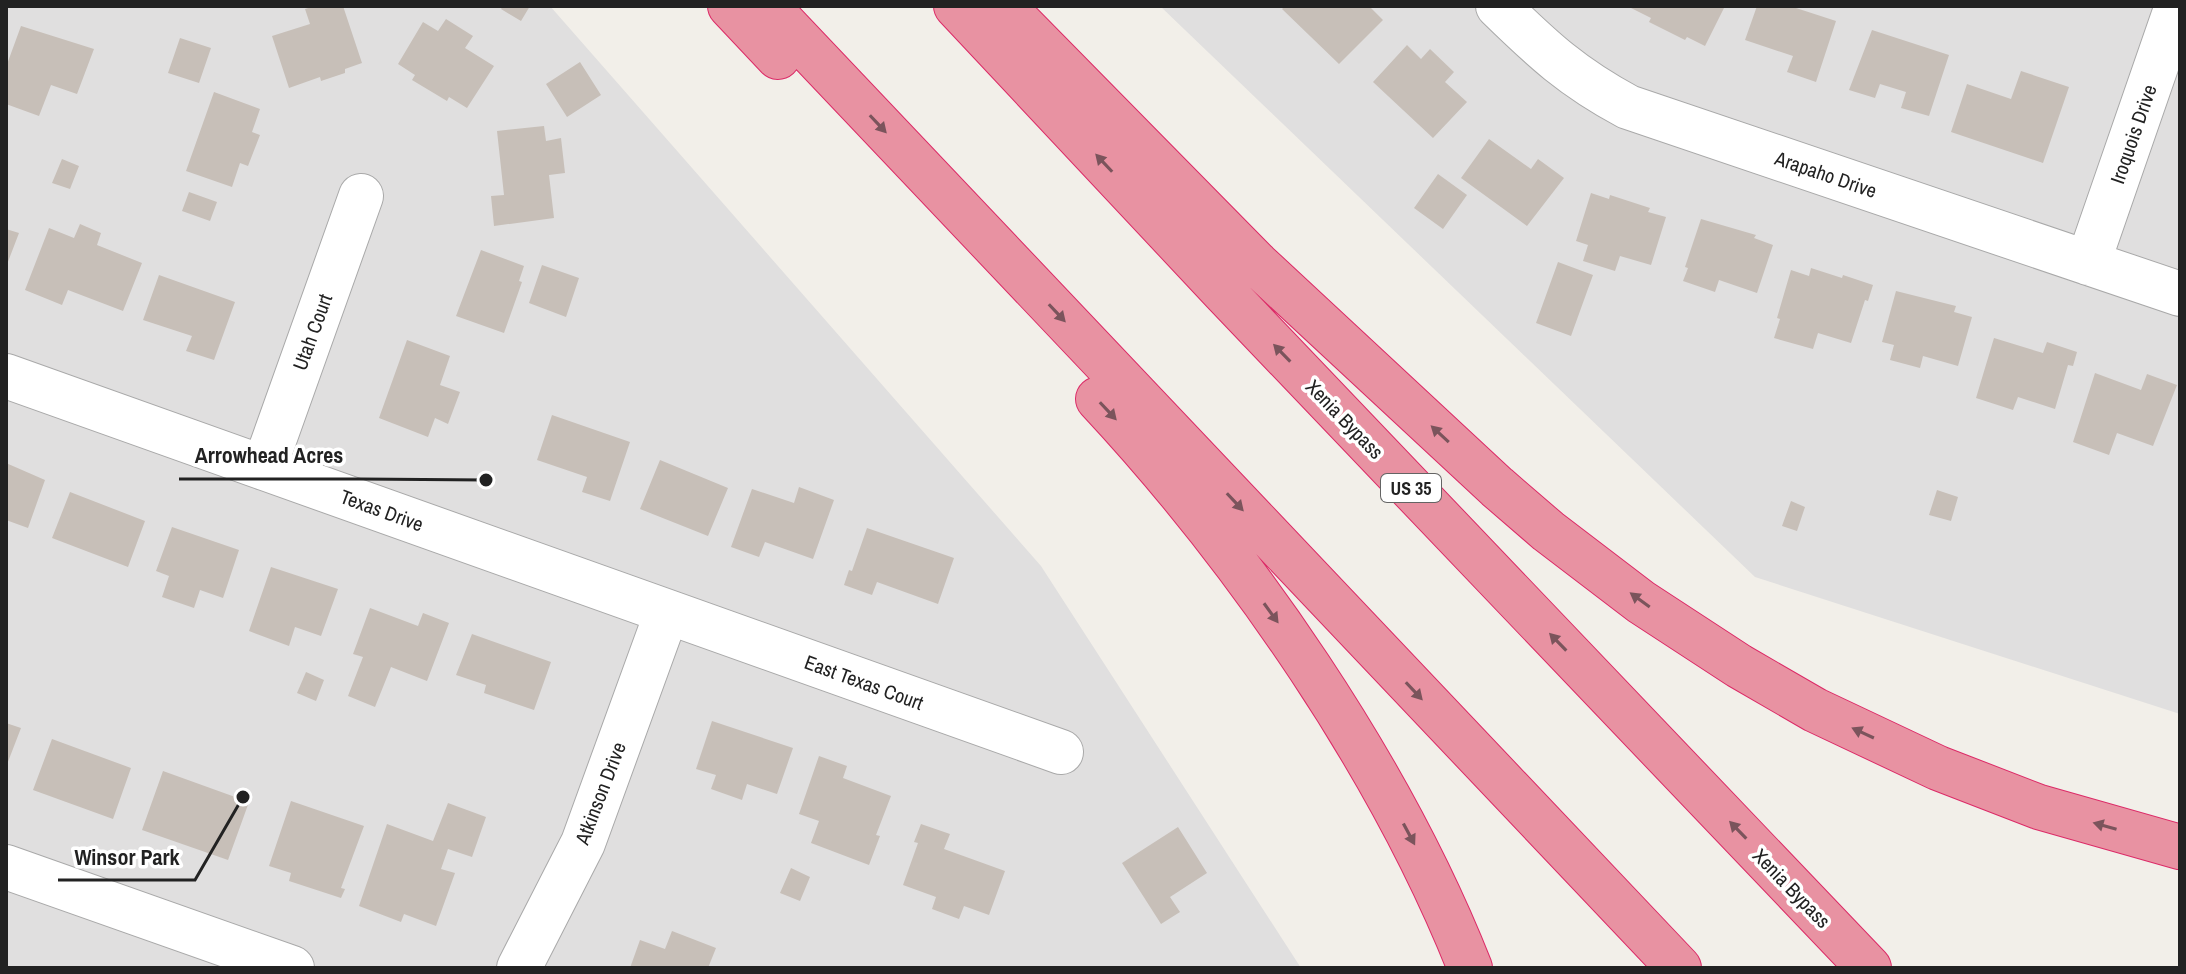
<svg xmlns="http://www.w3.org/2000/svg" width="2186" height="974" font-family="'Archivo Narrow',sans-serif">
	<rect width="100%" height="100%" fill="#f2efe9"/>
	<path fill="#e0dfdf" d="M6,6H550L1041,566L1301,968H6Z
		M1160,6H2180V714L1755,577Z"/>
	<path fill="#c7bfb8" d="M315,6H343L362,63L345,69V73L321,81L320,77L289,88L272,36L310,24L305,9Z
		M503,6H530L521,21L501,9Z
		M1285,6H1369L1383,20L1339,64L1282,9Z
		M1627,6H1725L1705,46L1687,37L1685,40L1649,22L1651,18Z
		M1757,6H1797L1796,8L1836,21L1816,82L1787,72L1793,56L1745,40Z
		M446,19L473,36L465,48L494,66L467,108L449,97L447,101L412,80L415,75L398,64L423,22L438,31Z
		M21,26L94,49L77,94L51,85L39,116L6,104V67Z
		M1872,30L1949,55L1929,116L1901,108L1906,92L1880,84L1875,98L1849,90Z
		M180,38L211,48L199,83L168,73Z
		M1407,45L1421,59L1430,49L1454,72L1445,82L1467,102L1433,138L1373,82Z
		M580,62L601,95L567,117L546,84Z
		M2021,71L2069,87L2043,163L1951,132L1967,84L2011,99Z
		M214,92L260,109L252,132L260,135L248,166L240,163L232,187L186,171Z
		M544,126L546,141L561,138L565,173L549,175L554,218L494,226L491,196L504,195L497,131Z
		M1489,139L1531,169L1538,159L1564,178L1527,226L1461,178Z
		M62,159L79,166L70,189L52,183Z
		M1438,174L1467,195L1443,229L1414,208Z
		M189,192L217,202L210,221L182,211Z
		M1591,193L1609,199L1610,195L1650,208L1648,212L1666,217L1651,265L1620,256L1615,271L1583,261L1588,245L1576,241Z
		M1701,219L1756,235L1754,238L1773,245L1757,293L1719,280L1715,292L1683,281L1688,268L1685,267Z
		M80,224L101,233L97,245L142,263L123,311L68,290L62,305L25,290L49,228L74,238Z
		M6,229L19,233L6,267Z
		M481,250L524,266L519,281L522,282L504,333L456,316Z
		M1558,262L1593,275L1571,336L1536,323Z
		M542,265L579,278L566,317L529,303Z
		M1811,268L1842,278L1843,275L1873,285L1868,301L1865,300L1851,343L1818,333L1813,349L1774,338L1780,319L1777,318L1791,270L1809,276Z
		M159,275L235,302L214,360L186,351L192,336L143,320Z
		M1896,291L1956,306L1954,312L1972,317L1958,366L1923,356L1920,368L1890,360L1894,345L1882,342Z
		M1994,338L2043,353L2047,342L2077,352L2073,366L2068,365L2055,409L2018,397L2013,410L1976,398Z
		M407,340L450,356L440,385L460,392L448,424L435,418L428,437L379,418Z
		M2095,373L2141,390L2147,374L2177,385L2153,446L2117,433L2109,455L2073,442Z
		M552,415L630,442L610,501L582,492L587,477L537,460Z
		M660,460L728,488L708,536L640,509Z
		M6,463L45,480L28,528L6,520Z
		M799,487L834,500L813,559L765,542L759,557L731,547L752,489L794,503Z
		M1937,490L1958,497L1951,521L1929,515Z
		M70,492L145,521L128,567L52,538Z
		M1791,501L1805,507L1797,531L1782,526Z
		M172,527L239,550L223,598L200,590L194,608L162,597L169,576L156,571Z
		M867,528L954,558L938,604L877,582L872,595L844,585L849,570L852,571Z
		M271,567L338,589L321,636L295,627L289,646L249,631Z
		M370,608L418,626L423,613L449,623L427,681L391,667L375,707L348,696L363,657L353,654Z
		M472,634L551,662L534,710L484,693L486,685L456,675Z
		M306,672L324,680L316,701L297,693Z
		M712,721L793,748L777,794L747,784L742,800L711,789L716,775L696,769Z
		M6,723L21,728L6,767Z
		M52,739L131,768L113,819L33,790Z
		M819,756L847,766L843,778L891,796L876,835L880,836L869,865L811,843L819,821L799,814Z
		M163,771L249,802L228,860L142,830Z
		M291,801L364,826L341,888L345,889L341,898L289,881L291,873L269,866Z
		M448,803L486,817L472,857L448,849L441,869L455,873L436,926L404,914L401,922L359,906L387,824L433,841Z
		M921,824L950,834L944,849L1005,871L989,915L964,906L959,919L932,909L936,897L903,885L918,843L914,842Z
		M1178,827L1207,873L1170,897L1180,912L1161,924L1122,863Z
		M791,868L810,877L800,901L780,893Z
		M672,931L716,948L708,968H630L640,940L665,949Z"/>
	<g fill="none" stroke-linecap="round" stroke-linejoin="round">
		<g stroke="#a9a9a9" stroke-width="46">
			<path id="minor" d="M1498,6C1543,50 1572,77 1628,107L2180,294
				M2088,263L2177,6
				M6,376L1061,752
				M264,468L361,196
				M6,867L292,968
				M519,968L583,843L667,612"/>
		</g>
		<g stroke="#dc2a67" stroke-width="46">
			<path id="highway" d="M730,6L778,57
				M767,6L1679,968
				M956,6L1223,291L1869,968
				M1003,6L1257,264L1497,487L1548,531L1641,602L1739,666L1815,710L1938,768L2039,807L2180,847
				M1098,399C1246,558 1390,766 1470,968"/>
		</g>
		<use href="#minor" stroke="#fff" stroke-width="44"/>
		<use href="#highway" stroke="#e892a2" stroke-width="44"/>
	</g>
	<defs><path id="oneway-solid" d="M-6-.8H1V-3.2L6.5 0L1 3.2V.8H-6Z" transform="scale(2)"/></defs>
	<g fill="#7b545c">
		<use href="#oneway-solid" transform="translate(878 124) rotate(47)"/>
		<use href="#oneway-solid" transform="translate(1104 163) rotate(-133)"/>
		<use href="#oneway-solid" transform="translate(1057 313) rotate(47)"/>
		<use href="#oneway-solid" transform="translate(1282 353) rotate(-134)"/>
		<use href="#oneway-solid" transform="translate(1108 411) rotate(47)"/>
		<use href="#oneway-solid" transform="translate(1440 434) rotate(-137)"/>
		<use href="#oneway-solid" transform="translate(1235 502) rotate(47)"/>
		<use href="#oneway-solid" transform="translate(1640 600) rotate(-144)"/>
		<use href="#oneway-solid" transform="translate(1271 613) rotate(54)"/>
		<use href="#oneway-solid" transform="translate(1558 642) rotate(-134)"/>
		<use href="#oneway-solid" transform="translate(1414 691) rotate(47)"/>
		<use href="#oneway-solid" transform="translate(1863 733) rotate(-155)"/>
		<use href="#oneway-solid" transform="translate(2105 826) rotate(-164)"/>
		<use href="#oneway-solid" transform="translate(1738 830) rotate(-134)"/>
		<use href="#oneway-solid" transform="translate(1409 834) rotate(62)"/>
	</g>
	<g text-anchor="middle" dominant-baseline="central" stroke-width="7" stroke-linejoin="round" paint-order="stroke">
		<rect fill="#fff" stroke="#646464" stroke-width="2" x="1381" y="474" width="60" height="28" rx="6"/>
		<g font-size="18" font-weight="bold" fill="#222">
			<text x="1411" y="488">US 35</text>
		</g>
		<g font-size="20" fill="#222" stroke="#fff">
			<text transform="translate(2133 134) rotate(-71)">Iroquois Drive</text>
			<text transform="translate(1826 174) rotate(19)">Arapaho Drive</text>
			<text transform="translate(312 332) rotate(-70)">Utah Court</text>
			<text transform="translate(1345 419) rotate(46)">Xenia Bypass</text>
			<text transform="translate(382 510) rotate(20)">Texas Drive</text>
			<text transform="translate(864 682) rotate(20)">East Texas Court</text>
			<text transform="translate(600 793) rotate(-69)">Atkinson Drive</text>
			<text transform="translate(1792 888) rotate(46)">Xenia Bypass</text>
		</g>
	</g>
	<path fill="none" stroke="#222" stroke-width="3" d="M486 480L360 479H179M243 797L195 880H58"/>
	<g fill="#222" stroke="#fff" stroke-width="3">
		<circle cx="486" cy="480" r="8"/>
		<circle cx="243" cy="797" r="8"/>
	</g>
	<g font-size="22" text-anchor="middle" font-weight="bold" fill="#222" stroke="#fff" stroke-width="7" stroke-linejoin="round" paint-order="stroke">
		<text x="269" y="463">Arrowhead Acres</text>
		<text x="127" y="865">Winsor Park</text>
	</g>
	<rect width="2186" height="974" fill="none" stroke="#222222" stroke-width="16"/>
</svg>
